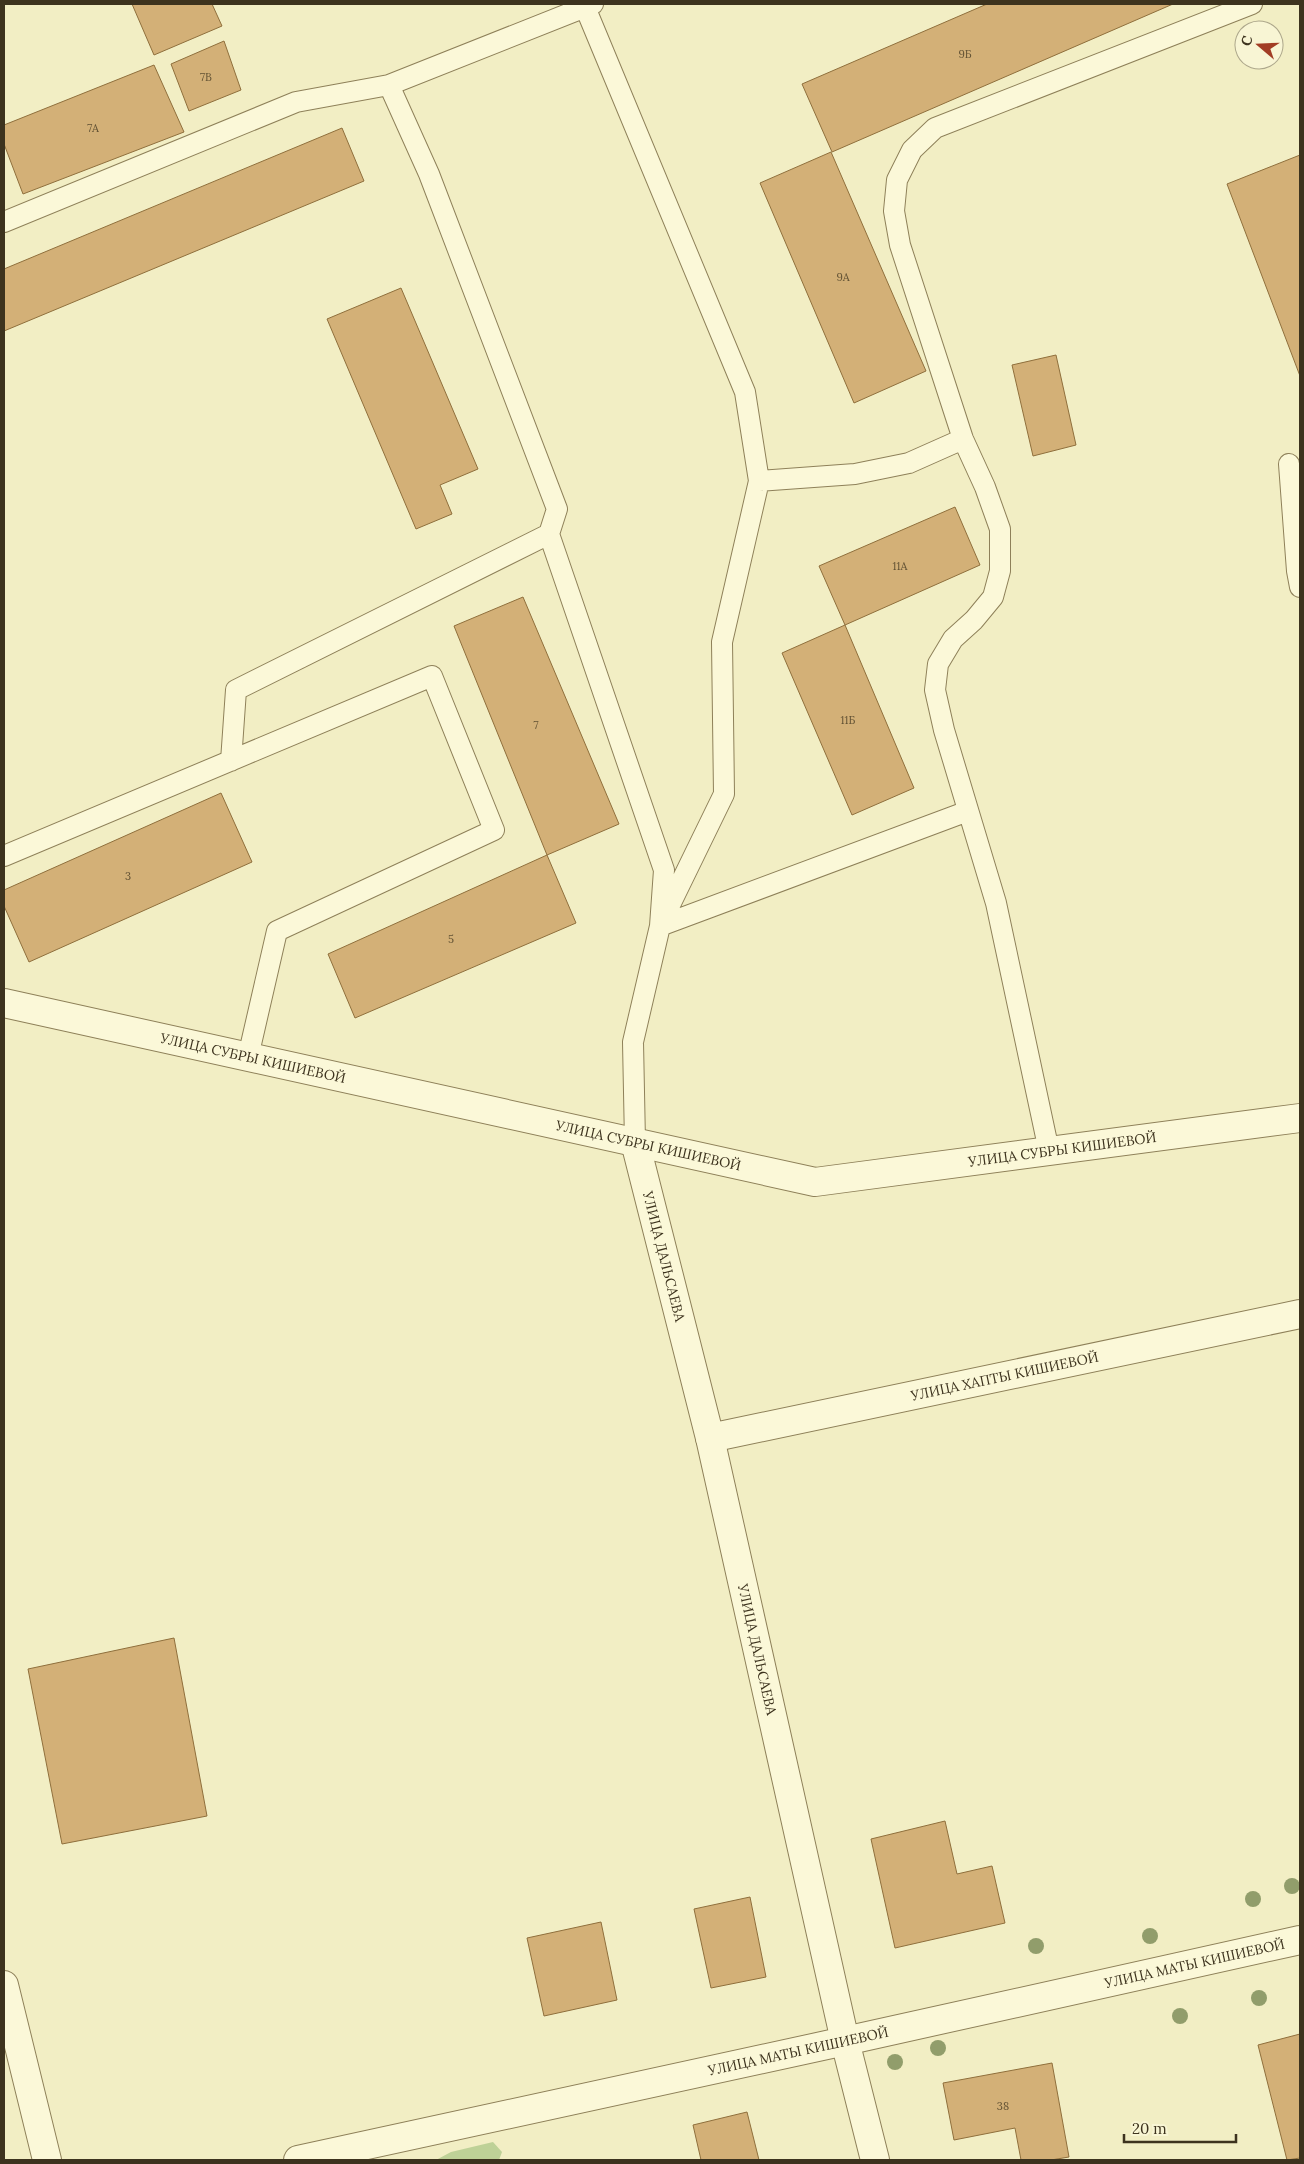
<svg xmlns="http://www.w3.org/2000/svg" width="1304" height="2164" font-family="Lora,serif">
	<rect width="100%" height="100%" fill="#f2eec4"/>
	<path fill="#bed197" d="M493,2142L502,2152L499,2160H436L451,2152Z"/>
	<path fill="#d3b077" stroke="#8f6f3c" d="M132,4H212L222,26L154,55Z
		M987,4H1173L832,152L802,84Z
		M224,41L241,90L189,111L171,64Z
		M154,65L184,132L23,194L4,144V125Z
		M342,128L364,181L4,331V269Z
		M831,152L926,371L854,403L760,183Z
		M1300,155V376L1227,184Z
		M401,288L478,469L440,485L452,514L416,529L327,319Z
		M1056,355L1076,445L1033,456L1012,365Z
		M955,507L980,565L845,625L819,566Z
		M523,597L619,824L547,855L454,626Z
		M845,625L914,788L852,815L782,653Z
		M221,793L252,862L29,962L4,906V890Z
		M547,855L576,923L355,1018L328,954Z
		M174,1638L207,1816L62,1844L28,1669Z
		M945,1821L957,1874L992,1866L1005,1923L895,1948L871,1839Z
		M750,1897L766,1977L711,1988L694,1909Z
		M601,1922L617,2000L544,2016L527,1938Z
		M1300,2034V2158L1287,2160L1258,2045Z
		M1052,2063L1069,2157L1051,2160H1021L1015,2128L954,2140L943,2083Z
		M747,2112L759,2160H701L693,2125Z"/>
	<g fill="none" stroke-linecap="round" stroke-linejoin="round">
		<g stroke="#8e8059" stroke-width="22">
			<path id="service" d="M585,7L745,392L759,481L722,642L724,794L665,915
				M389,85L429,174L557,509L549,534L664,870L660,926L633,1042L635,1142
				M4,222L296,102L389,85L593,4
				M1289,464L1297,571L1300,587
				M759,481L855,474L909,463L963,439
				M231,761L236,690L549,534
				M4,856L432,676L494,830L277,931L248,1057
				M660,926L968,811
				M1049,1151L996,903L944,730L935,690L938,664L953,639L974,620L993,597L1000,571V529L985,487L963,439L900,245L894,211L897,180L912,150L935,128L1252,4"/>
		</g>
		<g stroke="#8e8059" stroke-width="30">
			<g id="minor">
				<path id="s1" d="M4,1003L815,1182L1300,1118"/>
				<path id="s2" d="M635,1142L710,1438L845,2041L875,2160"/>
				<path id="s3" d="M710,1438L1300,1314"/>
			</g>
		</g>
		<g stroke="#8e8059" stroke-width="30">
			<g id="tertiary">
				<path d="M4,1985L47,2160"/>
				<path id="s4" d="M298,2160L845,2041L1300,1940"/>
			</g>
		</g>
		<use href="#service" stroke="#fbf8d8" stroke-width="20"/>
		<use href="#minor" stroke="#fbf8d8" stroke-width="28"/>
		<use href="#tertiary" stroke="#fbf8d8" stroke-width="28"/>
	</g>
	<g fill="#919d6b">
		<circle cx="1292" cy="1886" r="8"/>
		<circle cx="1253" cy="1899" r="8"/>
		<circle cx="1150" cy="1936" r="8"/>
		<circle cx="1036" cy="1946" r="8"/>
		<circle cx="1259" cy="1998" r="8"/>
		<circle cx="1180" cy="2016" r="8"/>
		<circle cx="938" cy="2048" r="8"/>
		<circle cx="895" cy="2062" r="8"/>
	</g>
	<g text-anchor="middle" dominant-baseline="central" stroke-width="5" stroke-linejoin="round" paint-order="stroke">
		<g font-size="11" fill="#625234">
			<text x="965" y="54">9Б</text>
			<text x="206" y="77">7В</text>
			<text x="93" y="128">7А</text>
			<text x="843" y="277">9А</text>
			<text x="900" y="566">11А</text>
			<text x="848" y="720">11Б</text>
			<text x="536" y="725">7</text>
			<text x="128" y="876">3</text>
			<text x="451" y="939">5</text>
			<text x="1003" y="2106">38</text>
		</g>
		<g font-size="14" fill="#3d331e" stroke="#f8f5d4">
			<text stroke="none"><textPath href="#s1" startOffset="255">УЛИЦА СУБРЫ КИШИЕВОЙ</textPath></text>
			<text stroke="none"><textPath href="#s1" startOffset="660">УЛИЦА СУБРЫ КИШИЕВОЙ</textPath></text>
			<text stroke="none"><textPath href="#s1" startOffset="1080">УЛИЦА СУБРЫ КИШИЕВОЙ</textPath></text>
			<text stroke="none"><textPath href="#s2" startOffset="118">УЛИЦА ДАЛЬСАЕВА</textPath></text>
			<text stroke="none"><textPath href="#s3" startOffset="301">УЛИЦА ХАПТЫ КИШИЕВОЙ</textPath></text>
			<text stroke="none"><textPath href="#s2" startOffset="522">УЛИЦА ДАЛЬСАЕВА</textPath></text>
			<text stroke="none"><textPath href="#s4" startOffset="918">УЛИЦА МАТЫ КИШИЕВОЙ</textPath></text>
			<text stroke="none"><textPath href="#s4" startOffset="512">УЛИЦА МАТЫ КИШИЕВОЙ</textPath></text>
		</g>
	</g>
	<rect width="1304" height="2164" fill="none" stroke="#3d331e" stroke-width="10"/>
	<g transform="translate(1259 45) rotate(289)"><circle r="24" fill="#f8f5d4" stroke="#ada78b"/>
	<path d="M0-4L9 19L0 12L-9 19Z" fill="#a23d24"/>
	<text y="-8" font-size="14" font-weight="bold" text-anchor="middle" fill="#3d331e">С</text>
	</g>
	<path d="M1124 2134v8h112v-8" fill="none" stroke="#3d331e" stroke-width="2.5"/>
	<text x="1132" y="2134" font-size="15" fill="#3d331e" stroke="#f8f5d4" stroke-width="4" paint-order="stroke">20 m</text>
</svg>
